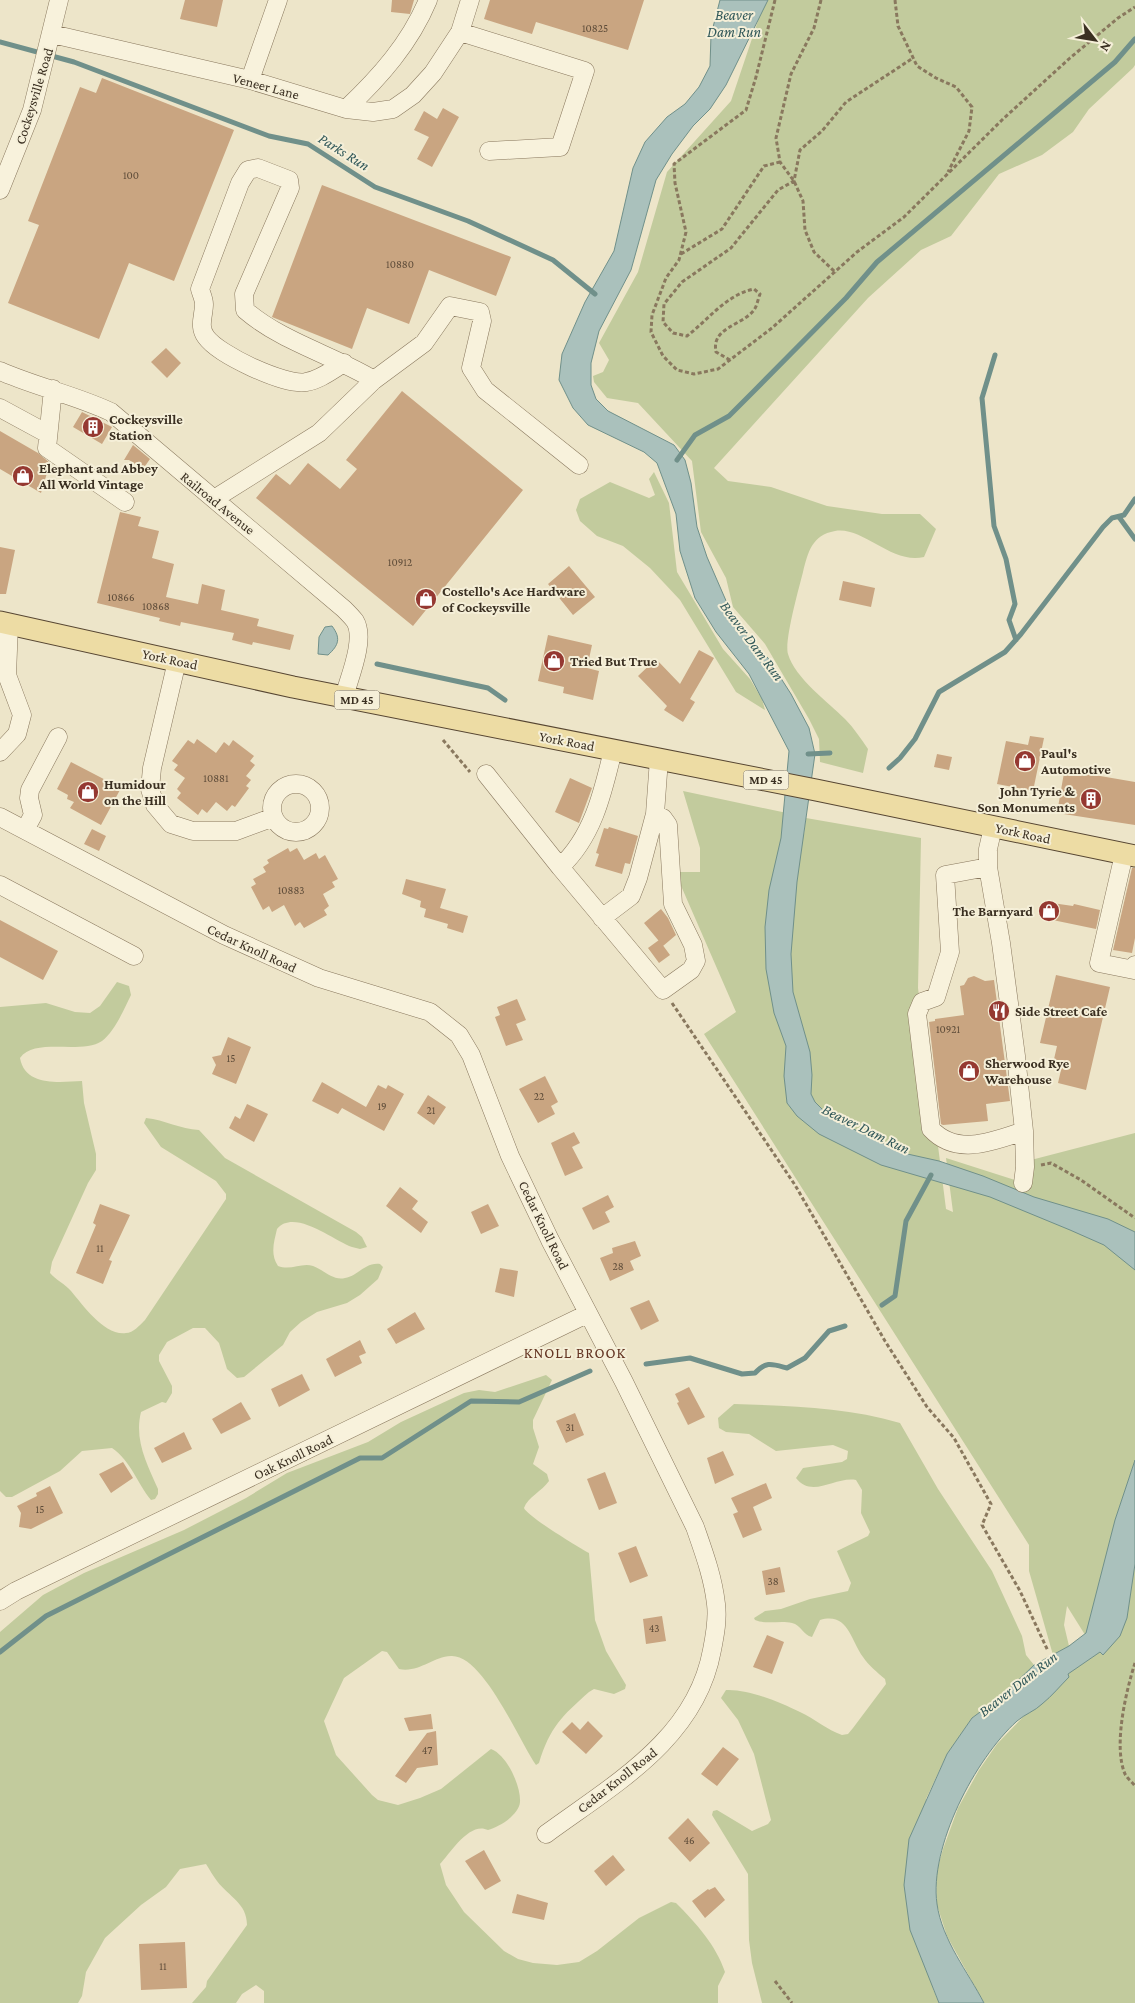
<svg xmlns="http://www.w3.org/2000/svg" width="1135" height="2003" font-family="'Crimson Pro',serif">
	<rect width="100%" height="100%" fill="#ede5c9"/>
	<path fill="#c2cb9d" d="M765,0H1135V65L1133,68L1089,109L1073,132L1042,155L999,174L951,236L921,250L868,298L714,468L728,481L771,487L827,506L882,514H920L936,529L924,557C892,565 863,526 835,531C812,535 808,552 803,572C799,588 784,641 788,654C795,678 828,702 845,719C854,728 861,739 868,749L863,773L820,762L819,739L809,719L765,644L733,607L726,578L701,532L692,461L638,403L607,398L594,382L593,376L603,372L609,360L599,343L638,272L667,172L731,101Z
		M654,472L669,503L677,572L723,649L750,679L762,699L765,710L736,692L680,600L650,568L623,546L597,536L580,521L576,510L580,499L610,482L649,498L655,495L649,479Z
		M683,791L787,813L804,834L806,818L921,838L918,988L946,1209L953,1212L946,1158L1021,1182L1031,1160L1135,1133V2003H984L947,1936L937,1905L936,1874L943,1849L958,1808L979,1770L997,1744L1022,1718L1037,1688L1078,1667L1097,1654L1067,1606L1064,1625L1069,1646L1053,1655L1029,1571V1545L704,1034L736,1012L675,872H700V848Z
		M117,982L129,986L131,995C124,1009 115,1031 102,1041C81,1055 35,1037 20,1058C25,1087 60,1082 82,1081L84,1103L96,1154V1170L88,1183L52,1262L50,1273C56,1280 65,1284 71,1291C83,1305 104,1336 126,1333C133,1333 140,1325 145,1320L226,1199V1194L216,1181L161,1147L144,1123L146,1118C165,1120 180,1129 199,1130L225,1158L356,1232L362,1237L367,1247L360,1249L352,1247C333,1240 294,1208 277,1229C274,1242 270,1254 278,1266C291,1271 302,1262 313,1266C324,1270 333,1281 345,1278C358,1276 365,1262 380,1264L383,1267L378,1279L360,1295L347,1303L317,1312L301,1322L290,1332L283,1345L244,1377L237,1378L227,1369L219,1343L205,1328H193L167,1342L159,1355V1361L172,1386V1393L166,1403L162,1402L141,1412C134,1440 147,1464 158,1489V1494L155,1499L151,1500C137,1483 131,1461 112,1448L82,1451L60,1471L12,1497H6L0,1491V1007L46,1003L75,1012L90,1013L100,1006Z
		M546,1375L552,1380L533,1420V1428L539,1447L533,1464L547,1474L549,1481C542,1491 528,1497 524,1508C527,1516 578,1547 589,1553L595,1620L606,1651L626,1685L625,1689L614,1694L594,1689L589,1692C562,1716 550,1727 539,1763L536,1765C519,1741 483,1654 451,1656C432,1657 419,1673 399,1669L387,1652L382,1651L344,1678L324,1721L336,1755L372,1795L378,1800L398,1805L420,1798L441,1789L491,1749C507,1755 521,1786 520,1802C519,1815 499,1827 488,1830C470,1821 451,1852 440,1864L446,1885L464,1912L504,1951L518,1959L533,1963L557,1965L579,1962L597,1951L639,1918L671,1902L676,1903C696,1923 716,1945 725,1972L718,1986V2003H264V1991L256,1985L242,1994L236,2003H192L206,1987L207,1981L247,1925C247,1903 229,1897 217,1881C213,1876 210,1870 206,1864L180,1869L166,1887L141,1905L105,1938L86,1972L82,1996L78,2003H0V1632L43,1595L84,1573L184,1530L246,1498L287,1473L368,1442L401,1422L464,1393L479,1390L495,1392Z
		M734,1404C791,1406 846,1407 900,1423L938,1489L992,1571L1022,1636L1026,1655L1034,1665L1003,1695L972,1718L947,1754L926,1799L933,1989L939,2003H762L752,1963L749,1940L748,1874L712,1815L713,1811L717,1810L752,1831L768,1824L771,1820L754,1754L738,1720L721,1698L726,1690C749,1689 779,1702 800,1712C815,1719 827,1730 842,1735L848,1734L853,1728L886,1684L885,1679C877,1672 869,1666 863,1657C850,1639 848,1612 820,1620L812,1637C803,1635 801,1625 792,1623C780,1620 767,1625 755,1620L754,1618L765,1611L781,1609L810,1599L848,1591L851,1583L837,1551L868,1536L870,1532L861,1513L862,1490L856,1480C836,1476 812,1499 796,1478L803,1468L842,1462L847,1459L848,1451L833,1445L776,1451L749,1434L726,1432L719,1428L718,1418Z"/>
	<path fill="#aac1bc" stroke="#70908a" d="M720,0H768L726,85L710,109L693,126L672,154L656,180L631,270L599,331L591,363V385L596,399L608,411L674,445L685,460L691,483L697,527L707,557L737,626L768,658L791,694L809,728L815,754L797,882L791,954L793,992L810,1052L812,1075L811,1094L815,1102L827,1114L843,1124L903,1153L939,1161L983,1176L1034,1197L1108,1219L1135,1232V1270L1104,1245L1070,1230L990,1197L881,1165L819,1134L797,1116L787,1103L784,1076L786,1046L774,1013L766,969L765,927L769,890L781,838L789,751L749,674L716,632L695,598L680,551L676,514L657,463L644,452L588,425L573,408L559,380L562,354L585,302L614,251L633,168L645,142L667,117L685,104L699,87L710,66L711,35Z
		M332,626C341,638 339,645 328,655L318,654L319,637L325,627Z
		M1135,1460V1564L1127,1618L1120,1636L1103,1655L1100,1652L1068,1674L1069,1677C1060,1686 1052,1696 1042,1704C1035,1711 1025,1714 1017,1721C975,1759 929,1847 937,1904C942,1940 968,1972 984,2003H939L910,1930L904,1885L909,1839L947,1754L972,1718L1003,1695L1034,1665L1069,1646L1086,1633L1115,1520Z"/>
	<g fill="none" stroke-linecap="round" stroke-linejoin="round">
		<path stroke="#70908a" stroke-width="5" d="M0,42L74,62L269,136L308,144L375,187L468,221L553,260L595,294
			M995,355L982,398L994,526L1006,559L1015,604L1009,620L1016,640
			M677,460L695,435L729,416L754,391L846,298L877,262L1115,62L1135,39
			M1119,517L1135,539
			M377,664L488,688L505,700
			M808,754L830,753
			M889,768L900,758L915,739L939,692L1005,652L1021,634L1103,527L1112,518L1124,515L1135,499
			M882,1305L895,1296L906,1221L931,1175
			M646,1364L690,1358L742,1374L755,1373C766,1361 772,1364 787,1368L805,1358L829,1331L845,1326
			M0,1652L46,1616L360,1458H382L471,1401L519,1402L590,1371"/>
	</g>
	<path fill="#c9a581" d="M185,0H223L217,27L180,19Z
		M392,0H414L410,14L391,12Z
		M490,0H644L628,50L536,22L532,34L484,19Z
		M102,78L234,130L174,281L129,263L99,339L8,303L39,225L28,221L80,87L96,93Z
		M443,108L459,117L432,167L417,159L429,137L414,130L424,111L437,119Z
		M322,185L511,257L496,296L429,270L409,324L367,308L352,349L272,317Z
		M166,348L181,363L167,378L151,362Z
		M402,391L523,490L413,626L256,498L276,474L290,485L308,463L340,489L357,469L346,460Z
		M82,412L112,427L102,444L73,427Z
		M0,431L38,453L50,463L41,493L0,469Z
		M133,445L150,459L143,469L129,460H124Z
		M120,512L141,517L138,526L159,531L152,558L174,564L166,597L198,604L202,584L225,590L221,610L259,619L257,626L294,635L290,650L253,642L252,645L232,640L234,633L181,622L180,626L159,621L160,618L97,603Z
		M0,547L15,550L6,594H0Z
		M569,566L595,597L573,615L548,584Z
		M843,581L875,588L871,607L839,600Z
		M548,635L592,645L587,668L599,671L593,700L563,693L564,687L538,681Z
		M699,650L714,658L690,699L695,702L683,722L664,710L667,706L638,676L656,659L680,684Z
		M1030,736L1044,738L1033,791L997,784L1006,741L1028,745Z
		M197,739L216,753L224,742L229,746L233,740L254,756L250,761L255,765L246,776L251,780L246,786L249,788L235,807L232,805L227,811L216,802L207,813L202,809L198,815L177,798L181,793L177,789L185,778L174,770L178,765L172,761L188,740L194,744Z
		M937,754L952,757L949,770L934,767Z
		M71,762L121,788L101,825L70,808L74,802L67,799L68,795L57,789Z
		M1065,767L1078,770L1077,772L1135,782V825L1057,813Z
		M570,778L592,788L579,823L555,812Z
		M609,827L638,836L630,864L625,863L622,874L595,866L599,854L596,853L604,828L608,829Z
		M92,829L106,836L99,851L84,844Z
		M288,848L290,852L297,848L304,860L316,853L319,859L325,855L338,879L332,882L335,887L323,894L329,906L324,910L327,915L304,928L300,922L295,926L284,905L272,912L269,906L263,910L251,887L256,884L253,879L266,872L263,867L269,863L267,860Z
		M1132,868H1135V938L1132,953L1113,950Z
		M406,879L446,889L440,908L468,916L463,933L447,928L448,924L424,917L426,909L420,907L421,901L402,894Z
		M1045,902L1073,906L1074,904L1100,910L1096,929L1043,918Z
		M661,909L668,918L676,935L663,946L644,923Z
		M0,920L58,951L43,980L0,957Z
		M659,940L670,955L659,963L648,948Z
		M1056,975L1110,987L1086,1090L1058,1083L1061,1070L1052,1068L1057,1046L1040,1043Z
		M974,976L985,981L994,980L1010,1101L986,1104L988,1121L943,1125L941,1124L929,1022L935,1021V1019L964,1015L960,986L964,985L968,978Z
		M517,999L526,1020L516,1024L523,1040L506,1046L495,1017L500,1015L497,1007Z
		M228,1037L251,1047L236,1084L212,1074L216,1065L212,1057L221,1055Z
		M545,1076L558,1102L551,1106L555,1114L538,1123L519,1089Z
		M322,1082L366,1107L378,1085L386,1089L388,1085L404,1094L384,1131L342,1108L338,1114L312,1101Z
		M428,1095L446,1107L434,1125L417,1113Z
		M247,1104L268,1114L254,1142L229,1128L235,1116L240,1119Z
		M574,1132L580,1143L572,1147L583,1168L565,1176L551,1143Z
		M400,1187L418,1201L412,1209L428,1222L421,1233L386,1206Z
		M608,1195L614,1207L605,1212L610,1222L593,1230L582,1208Z
		M100,1204L130,1215L109,1260L112,1261L103,1284L76,1273L96,1225L93,1223Z
		M488,1204L499,1226L481,1234L471,1212Z
		M635,1241L641,1256L630,1261L634,1270L610,1281L600,1258L613,1253L612,1248Z
		M500,1268L518,1271L514,1297L495,1292Z
		M649,1300L659,1321L641,1330L630,1308Z
		M415,1312L425,1329L396,1344L387,1329Z
		M360,1340L366,1353L359,1356L362,1363L335,1377L326,1359Z
		M302,1374L310,1390L279,1407L271,1389Z
		M689,1387L705,1417L688,1425L677,1403L679,1402L675,1394Z
		M241,1402L251,1419L221,1434L212,1419Z
		M575,1413L584,1435L566,1443L556,1421Z
		M184,1432L192,1449L162,1463L154,1448Z
		M723,1451L734,1475L715,1484L707,1458Z
		M123,1462L133,1478L111,1493L99,1474Z
		M605,1472L617,1503L599,1510L587,1479Z
		M766,1483L772,1498L753,1507L762,1530L743,1538L733,1514L738,1512L731,1498Z
		M50,1486L63,1513L31,1529L19,1527L21,1513L17,1506L37,1496L36,1493Z
		M636,1546L648,1576L630,1583L618,1553Z
		M780,1567L785,1592L766,1595L762,1571Z
		M662,1616L666,1641L646,1644L643,1619Z
		M767,1635L784,1642L772,1674L753,1667Z
		M431,1714L433,1729L409,1731L404,1718Z
		M588,1721L603,1736L586,1754L562,1732L572,1722L580,1730Z
		M436,1731L438,1765L417,1768L406,1783L395,1776L427,1733Z
		M723,1747L739,1759L717,1786L701,1774Z
		M688,1818L710,1843L690,1862L668,1838Z
		M484,1850L501,1881L485,1890L465,1861Z
		M613,1855L625,1870L606,1886L594,1871Z
		M715,1887L725,1900L705,1918L692,1901L708,1889L709,1890Z
		M517,1894L548,1903L544,1920L512,1913Z
		M185,1942L187,1988L141,1990L139,1944Z"/>
	<g fill="none" stroke-linecap="round" stroke-linejoin="round">
		<g stroke="#89785e" stroke-width="19">
			<path id="minor" d="M460,32L585,71L560,147L489,151
				M52,34L250,80L346,109L373,112L393,109L413,95L433,73L460,32L470,0
				M250,80L278,0
				M346,109C380,77 410,43 428,0
				M0,190L32,110L59,0
				M344,363C332,370 320,380 306,382C285,386 219,355 206,337C198,326 204,316 204,304C204,299 201,293 200,289L240,183L248,170L258,168L289,180L290,188L244,294L245,310C282,342 333,355 374,380
				M0,371C36,387 75,395 111,412L344,609C348,613 352,617 355,621C366,639 349,678 344,697
				M53,389L47,448L125,502
				M0,408L48,434
				M214,499L319,433L374,380L424,343L450,306L480,312L482,321L471,368L485,390L579,465
				M177,661L152,768L150,789L155,805L171,824L193,831H236L274,817
				M0,752L17,734L22,715L7,675L9,624
				M486,774L560,867L663,990L691,970L696,961L693,945L673,904L668,825L663,818L655,814
				M272 808a24 24 0 1 1 48 0a24 24 0 1 1-48 0Z
				M0,817L224,935L319,978L430,1012L459,1035L471,1055L510,1156L550,1240L624,1382L695,1527C704,1553 713,1577 716,1604C718,1619 715,1635 712,1650C696,1739 614,1784 546,1834
				M993,827L988,849V867L1001,943L1016,1056L1024,1131L1025,1167L1023,1183
				M25,830L33,815L29,798L30,790L58,737
				M1124,854L1099,963L1134,970L1135,965
				M560,867C593,837 603,792 613,750
				M988,867L945,875L950,952L936,997L922,1002L917,1014L931,1129C957,1157 994,1141 1024,1131
				M0,885L134,956
				M602,918L631,896L638,878L655,814L659,759
				M0,1601L16,1591L587,1314"/>
		</g>
		<g stroke="#574632" stroke-width="23">
			<path id="major" d="M0,622L293,687L816,790L1135,856"/>
		</g>
		<path stroke="#89785e" stroke-width="3" stroke-dasharray="4 2.5" stroke-linecap="butt" d="M775,0L756,77L746,110L674,164L675,183L686,232L679,260L666,278L652,315L651,332L663,356L677,370L694,374L718,369L772,328L857,252L904,217L1003,119L1070,58L1118,18L1135,7
			M821,0L814,28L791,74L776,138L780,162L794,181L803,201L805,230L814,252L836,273
			M895,0L898,26L917,66L936,78L956,87L972,107L969,131L948,172
			M681,254L722,229L764,166L780,162
			M730,360L716,352C711,327 742,326 754,310C757,306 758,299 760,294L754,289C726,295 709,319 687,336L673,333L663,322L664,304L682,282L731,248L778,190L794,181L800,150L822,131L846,102L913,58
			M443,740L470,772
			M672,1003L795,1185L885,1341L927,1407L954,1438L991,1504L982,1525L1020,1591L1048,1651
			M1041,1165L1051,1163L1081,1180L1135,1218
			M1135,1663C1126,1691 1113,1746 1125,1774C1127,1778 1132,1782 1135,1786
			M775,1981L792,2003"/>
		<use href="#minor" stroke="#f8f2dc" stroke-width="18"/>
		<use href="#major" stroke="#eddca4" stroke-width="21"/>
	</g>
	<defs>
		<g id="building-disc" transform="scale(1.125)"><circle r="9.5" fill="#953831" stroke="#f5efd8"/><path d="M-4-6H4V6H1V3H-1V6H-4ZM-2.5-4.3h1.7v1.8h-1.7ZM.8-4.3h1.7v1.8H.8ZM-2.5-1h1.7V.8h-1.7ZM.8-1h1.7V.8H.8Z" fill="#fff"/></g>
		<g id="shop-disc" transform="scale(1.125)"><circle r="9.5" fill="#953831" stroke="#f5efd8"/><path d="M-5-2.5h2.3a2.7 3.5 0 0 1 5.4 0H5L5.5 6h-11ZM-1.5-2.5h3a1.5 2.3 0 0 0-3 0Z" fill="#fff"/></g>
		<g id="restaurant-disc" transform="scale(1.125)"><circle r="9.5" fill="#953831" stroke="#f5efd8"/><path d="M-5-6h1v4h1v-4h1v4h1v-4h1v5L-1.5 .5V6h-2V.5L-5-1ZM5-6V6H3V1.5H1.5Q1.5-4 5-6Z" fill="#fff"/></g>
	</defs>
	<g fill-rule="evenodd">
		<use href="#building-disc" x="93" y="427"/>
		<use href="#shop-disc" x="23" y="476"/>
		<use href="#shop-disc" x="426" y="599"/>
		<use href="#shop-disc" x="554" y="661"/>
		<use href="#shop-disc" x="1025" y="761"/>
		<use href="#shop-disc" x="88" y="792"/>
		<use href="#building-disc" x="1091" y="799"/>
		<use href="#shop-disc" x="1049" y="911"/>
		<use href="#restaurant-disc" x="999" y="1011"/>
		<use href="#shop-disc" x="969" y="1071"/>
	</g>
	<g text-anchor="middle" dominant-baseline="central" stroke-width="4" stroke-linejoin="round" paint-order="stroke">
		<g font-size="11" fill="#5e4c39">
			<text x="595" y="28">10825</text>
			<text x="131" y="175">100</text>
			<text x="400" y="264">10880</text>
			<text x="400" y="562">10912</text>
			<text x="121" y="597">10866</text>
			<text x="156" y="606">10868</text>
			<text x="216" y="778">10881</text>
			<text x="291" y="890">10883</text>
			<text x="948" y="1029">10921</text>
			<text x="231" y="1058">15</text>
			<text x="539" y="1096">22</text>
			<text x="382" y="1106">19</text>
			<text x="431" y="1110">21</text>
			<text x="100" y="1248">11</text>
			<text x="618" y="1266">28</text>
			<text x="570" y="1427">31</text>
			<text x="40" y="1509">15</text>
			<text x="773" y="1581">38</text>
			<text x="654" y="1628">43</text>
			<text x="427" y="1750">47</text>
			<text x="689" y="1840">46</text>
			<text x="163" y="1966">11</text>
		</g>
		<g fill="#f5efd8" stroke="#726958" stroke-width="1">
			<rect x="334.5" y="690.5" width="45" height="19" rx="4"/>
			<rect x="743.5" y="770.5" width="45" height="19" rx="4"/>
		</g>
		<g font-size="12" font-weight="bold" fill="#3a2f21">
			<text x="357" y="700">MD 45</text>
			<text x="766" y="780">MD 45</text>
		</g>
		<g font-size="14" fill="#3a2f21" stroke="#f5efd8">
			<text transform="translate(266 86) rotate(15)">Veneer Lane</text>
			<text transform="translate(34 96) rotate(-73)">Cockeysville Road</text>
			<text transform="translate(218 503) rotate(39)">Railroad Avenue</text>
			<text transform="translate(170 659) rotate(12)">York Road</text>
			<text transform="translate(567 741) rotate(11)">York Road</text>
			<text transform="translate(1023 833) rotate(12)">York Road</text>
			<text transform="translate(252 948) rotate(25)">Cedar Knoll Road</text>
			<text transform="translate(544 1225) rotate(64)">Cedar Knoll Road</text>
			<text transform="translate(293 1457) rotate(-26)">Oak Knoll Road</text>
			<text transform="translate(617 1780) rotate(-38)">Cedar Knoll Road</text>
		</g>
		<g font-size="14" font-weight="bold" fill="#3a2f21" stroke="#f5efd8" text-anchor="start">
			<text x="109" y="419">Cockeysville<tspan x="109" dy="16">Station</tspan></text>
			<text x="39" y="468">Elephant and Abbey<tspan x="39" dy="16">All World Vintage</tspan></text>
			<text x="442" y="591">Costello's Ace Hardware<tspan x="442" dy="16">of Cockeysville</tspan></text>
			<text x="570" y="661">Tried But True</text>
			<text x="1041" y="753">Paul's<tspan x="1041" dy="16">Automotive</tspan></text>
			<text x="104" y="784">Humidour<tspan x="104" dy="16">on the Hill</tspan></text>
			<text x="1075" y="791" text-anchor="end">John Tyrie &amp;<tspan x="1075" dy="16">Son Monuments</tspan></text>
			<text x="1033" y="911" text-anchor="end">The Barnyard</text>
			<text x="1015" y="1011">Side Street Cafe</text>
			<text x="985" y="1063">Sherwood Rye<tspan x="985" dy="16">Warehouse</tspan></text>
		</g>
		<g font-size="15" font-style="italic" fill="#315859" stroke="#f5efd8">
			<text x="734" y="15">Beaver<tspan x="734" dy="17">Dam Run</tspan></text>
			<text transform="translate(344 152) rotate(32)">Parks Run</text>
			<text transform="translate(752 641) rotate(53)">Beaver Dam Run</text>
			<text transform="translate(866 1129) rotate(26)">Beaver Dam Run</text>
			<text transform="translate(1018 1684) rotate(-38)">Beaver Dam Run</text>
		</g>
		<g font-size="15" letter-spacing="1" fill="#643523" stroke="#f5efd8">
			<text x="575" y="1353">KNOLL BROOK</text>
		</g>
	</g>
	<g transform="translate(1095 40) rotate(121)" stroke="#f5efd8" stroke-width="4" paint-order="stroke">
	<path d="M0-4L9 19L0 12L-9 19Z" fill="#3a2f21"/>
	<text y="-8" font-size="14" font-weight="bold" text-anchor="middle" fill="#3a2f21">N</text>
	</g>
</svg>
